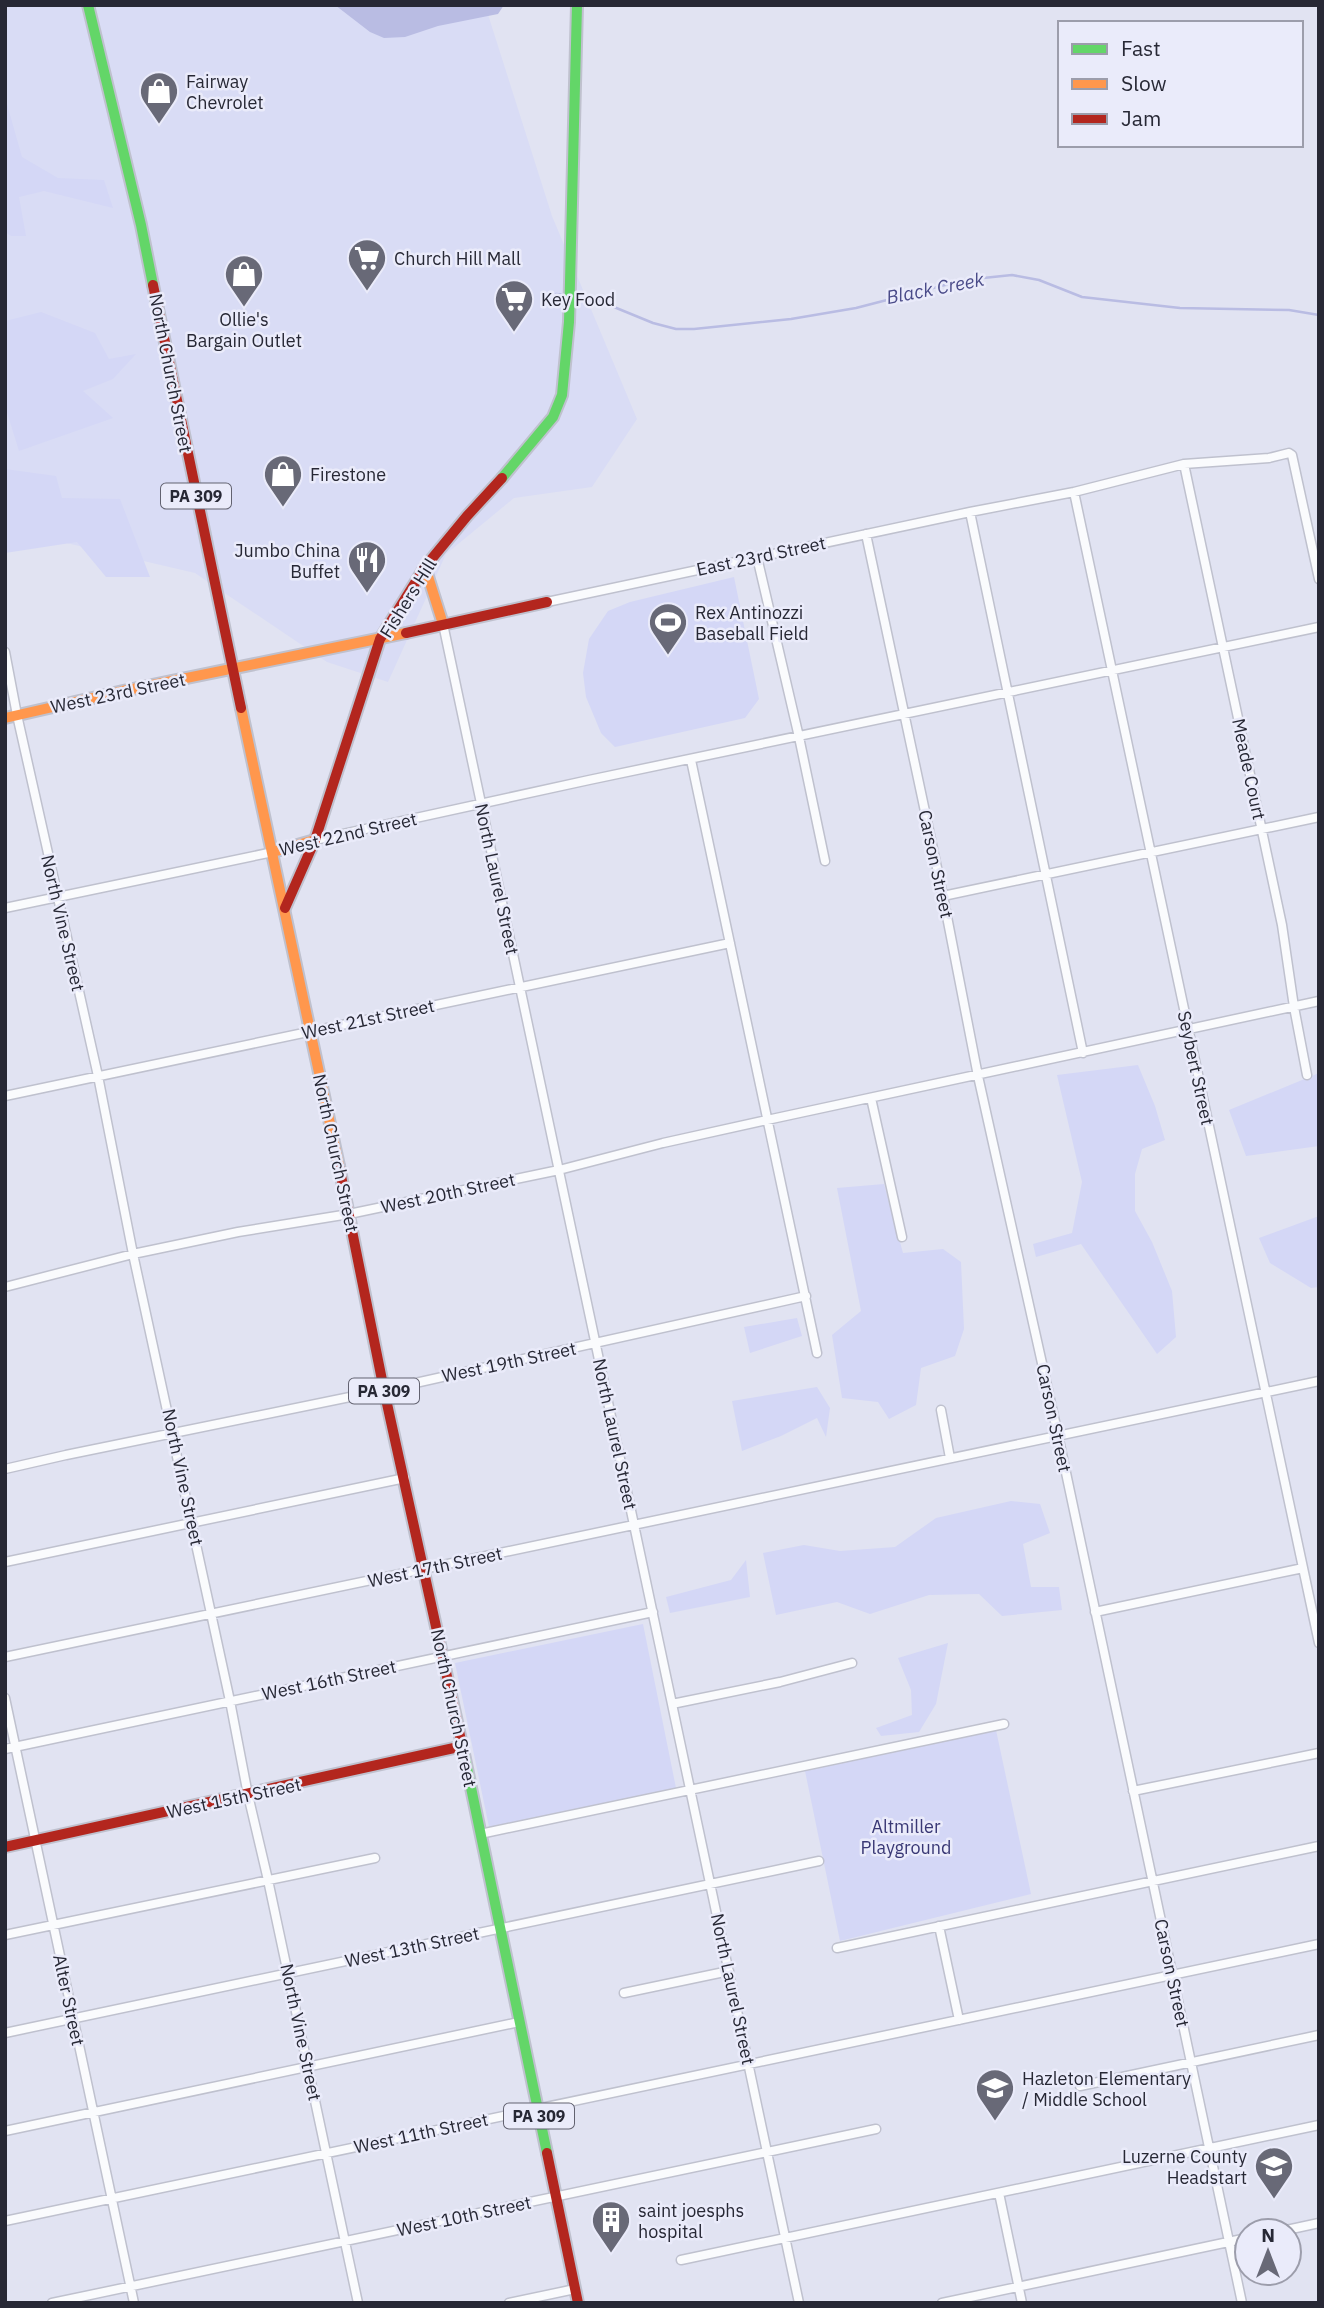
<svg xmlns="http://www.w3.org/2000/svg" width="1324" height="2308" font-family="'IBM Plex Sans',sans-serif">
	<rect width="100%" height="100%" fill="#e1e3f2"/>
	<path fill="#d9dcf5" d="M5,5H485L552,216L637,419L592,487L514,498L446,554L388,682L327,662L195,573L15,531L5,508Z"/>
	<path fill="#d4d7f6" d="M5,97L22,157L58,178L104,180L113,208L44,191L19,197L26,236H11L5,232Z
		M41,312L95,333L109,359L136,354L113,379L83,391L113,418L19,451L5,406V321Z
		M5,469L56,476L62,498L120,499L150,577H106L77,542L5,553Z
		M734,577L759,699L745,718L615,747L601,733L586,697L583,673L589,639L608,611L630,602Z
		M1138,1065L1155,1106L1165,1140L1142,1149L1135,1174V1211L1152,1242L1172,1291L1176,1337L1157,1354L1081,1244L1036,1257L1033,1244L1072,1233L1082,1182L1057,1075Z
		M1319,1073V1146L1246,1156L1229,1110Z
		M884,1184L903,1253L943,1249L961,1262L964,1329L955,1356L921,1368L916,1405L889,1419L878,1402L842,1398L832,1335L861,1311L837,1188Z
		M1319,1216V1287L1311,1288L1270,1263L1259,1238Z
		M797,1318L802,1336L750,1353L744,1327Z
		M817,1387L830,1408L826,1437L817,1418L781,1436L742,1451L732,1401Z
		M1011,1501L1040,1504L1050,1533L1023,1544L1031,1587H1059L1062,1610L1002,1616L979,1594L929,1595L870,1614L837,1602L776,1615L763,1553L804,1545L840,1551L895,1547L936,1518Z
		M746,1560L750,1597L670,1613L666,1597L731,1580Z
		M643,1624L676,1788L489,1827L455,1663Z
		M948,1643L936,1704L919,1732L881,1736L876,1728L912,1715L911,1690L898,1658Z
		M996,1730L1031,1894L840,1941L805,1771Z"/>
	<path fill="#b9bce3" d="M335,5H504L498,14L438,26L405,37L384,38L370,32Z"/>
	<g fill="none" stroke-linecap="round" stroke-linejoin="round">
		<path stroke="#b9bce3" stroke-width="2.5" d="M556,294L565,295
			M572,296L592,298L653,323L676,329H694L791,319L856,308L964,280L1012,275L1039,280L1082,297L1180,308L1289,310L1319,315"/>
		<g stroke="#bfc1ce" stroke-width="11">
			<path id="street" d="M1184,464L1282,925L1294,1007L1307,1075
				M1074,492L1319,1643
				M970,512L1083,1053
				M866,534L943,896L978,1076L1058,1435L1242,2303
				M757,557L799,737L825,861
				M547,602L970,512L1074,492L1184,464L1269,458L1289,453L1292,455L1319,579
				M443,624L799,2303
				M5,652L17,715L98,1076L133,1254L230,1701L248,1795L268,1880L358,2303
				M691,760L817,1353
				M315,840L589,780L1319,627
				M943,896L1319,817
				M5,908L273,852
				M5,1096L730,943
				M871,1098L902,1237
				M5,1287L133,1254L238,1232L349,1214L559,1170L663,1143L767,1120L1319,1001
				M941,1410L950,1458
				M5,1469L66,1455L384,1390L806,1296
				M5,1562L405,1478
				M1095,1612L1303,1568
				M5,1657L1319,1381
				M5,1698L134,2303
				M672,1704L780,1682L852,1663
				M5,1749L653,1612
				M1133,1791L1319,1753
				M480,1834L1004,1724
				M939,1926L959,2020
				M5,1935L375,1858
				M837,1948L1319,1846
				M624,1993L729,1971
				M5,2033L819,1861
				M1080,2086L1319,2035
				M5,2131L519,2022
				M999,2193L1022,2303
				M5,2221L1319,1944
				M1282,2231L1319,2223
				M681,2260L1319,2125
				M52,2303L876,2129
				M509,2303L575,2289
				M942,2303L1247,2238"/>
		</g>
		<g stroke="#bfc1ce" stroke-width="14">
			<path id="fast" d="M88,5L141,225L153,285
				M502,478L553,417L562,395L569,322L577,5
				M464,1754L547,2153"/>
		</g>
		<g stroke="#bfc1ce" stroke-width="14">
			<path id="slow" d="M425,567L443,624
				M241,708L339,1166
				M5,718L123,691L406,633
				M273,852L315,840"/>
		</g>
		<g stroke="#bfc1ce" stroke-width="14">
			<path id="jam" d="M153,285L241,708
				M406,633L547,602
				M285,908L315,840L380,639L425,567L467,516L502,478
				M339,1166L384,1390L464,1754
				M5,1847L463,1746
				M547,2153L578,2303"/>
		</g>
		<use href="#street" stroke="#fafbfd" stroke-width="8"/>
		<use href="#fast" stroke="#63d668" stroke-width="10"/>
		<use href="#slow" stroke="#ff974d" stroke-width="10"/>
		<use href="#jam" stroke="#b3261e" stroke-width="10"/>
	</g>
	<defs>
		<g id="shop-pin" transform="scale(2.0125)"><path d="M0 17L-7.5 6A9.5 9.5 0 1 1 7.5 6Z" fill="#686977" stroke="#eaebfa"/><path d="M-5-2.5h2.3a2.7 3.5 0 0 1 5.4 0H5L5.5 6h-11ZM-1.5-2.5h3a1.5 2.3 0 0 0-3 0Z" fill="#fff"/></g>
		<g id="supermarket-pin" transform="scale(2.0125)"><path d="M0 17L-7.5 6A9.5 9.5 0 1 1 7.5 6Z" fill="#686977" stroke="#eaebfa"/><path d="M-6-5.5h2.5l.6 2H6L4.5 2H-2.5L-4.4-4H-6ZM-1.5 3.2a1.3 1.3 0 1 0 .1 0ZM3 3.2a1.3 1.3 0 1 0 .1 0Z" fill="#fff"/></g>
		<g id="restaurant-pin" transform="scale(2.0125)"><path d="M0 17L-7.5 6A9.5 9.5 0 1 1 7.5 6Z" fill="#686977" stroke="#eaebfa"/><path d="M-5-6h1v4h1v-4h1v4h1v-4h1v5L-1.5 .5V6h-2V.5L-5-1ZM5-6V6H3V1.5H1.5Q1.5-4 5-6Z" fill="#fff"/></g>
		<g id="stadium-pin" transform="scale(2.0125)"><path d="M0 17L-7.5 6A9.5 9.5 0 1 1 7.5 6Z" fill="#686977" stroke="#eaebfa"/><path d="M0-5a6.5 5 0 1 0 0 10a6.5 5 0 1 0 0-10ZM-3.5-1.8h7v3.6h-7Z" fill="#fff"/></g>
		<g id="school-pin" transform="scale(2.0125)"><path d="M0 17L-7.5 6A9.5 9.5 0 1 1 7.5 6Z" fill="#686977" stroke="#eaebfa"/><path d="M0-5L7-2L0 1L-7-2ZM-4 1L0 2.5L4 1V4Q0 6-4 4Z" fill="#fff"/></g>
		<g id="building-pin" transform="scale(2.0125)"><path d="M0 17L-7.5 6A9.5 9.5 0 1 1 7.5 6Z" fill="#686977" stroke="#eaebfa"/><path d="M-4-6H4V6H1V3H-1V6H-4ZM-2.5-4.3h1.7v1.8h-1.7ZM.8-4.3h1.7v1.8H.8ZM-2.5-1h1.7V.8h-1.7ZM.8-1h1.7V.8H.8Z" fill="#fff"/></g>
	</defs>
	<g fill-rule="evenodd">
		<use href="#shop-pin" x="159" y="91"/>
		<use href="#supermarket-pin" x="367" y="258"/>
		<use href="#shop-pin" x="244" y="274"/>
		<use href="#supermarket-pin" x="514" y="299"/>
		<use href="#shop-pin" x="283" y="474"/>
		<use href="#restaurant-pin" x="367" y="560"/>
		<use href="#stadium-pin" x="668" y="622"/>
		<use href="#school-pin" x="995" y="2088"/>
		<use href="#school-pin" x="1274" y="2166"/>
		<use href="#building-pin" x="611" y="2220"/>
	</g>
	<g text-anchor="middle" dominant-baseline="central" stroke-width="5" stroke-linejoin="round" paint-order="stroke">
		<g fill="#eaebfa" stroke="#626270" stroke-width="2">
			<rect x="161" y="483.5" width="70" height="25" rx="5"/>
			<rect x="349" y="1378.5" width="70" height="25" rx="5"/>
			<rect x="504" y="2103.5" width="70" height="25" rx="5"/>
		</g>
		<g font-size="16" font-weight="bold" fill="#272835">
			<text x="196" y="496">PA 309</text>
			<text x="384" y="1391">PA 309</text>
			<text x="539" y="2116">PA 309</text>
		</g>
		<g font-size="18" fill="#272835" stroke="#eaebfa" text-anchor="start">
			<text x="186" y="81">Fairway<tspan x="186" dy="21">Chevrolet</tspan></text>
			<text x="394" y="258">Church Hill Mall</text>
			<text x="541" y="299">Key Food</text>
			<text x="244" y="319" text-anchor="middle">Ollie's<tspan x="244" dy="21">Bargain Outlet</tspan></text>
			<text x="310" y="474">Firestone</text>
			<text x="340" y="550" text-anchor="end">Jumbo China<tspan x="340" dy="21">Buffet</tspan></text>
			<text x="695" y="612">Rex Antinozzi<tspan x="695" dy="21">Baseball Field</tspan></text>
			<text x="1022" y="2078">Hazleton Elementary<tspan x="1022" dy="21">/ Middle School</tspan></text>
			<text x="1247" y="2156" text-anchor="end">Luzerne County<tspan x="1247" dy="21">Headstart</tspan></text>
			<text x="638" y="2210">saint joesphs<tspan x="638" dy="21">hospital</tspan></text>
		</g>
		<g font-size="18" fill="#272835" stroke="#eaebfa">
			<text transform="translate(171 373) rotate(79)">North Church Street</text>
			<text transform="translate(761 556) rotate(-12)">East 23rd Street</text>
			<text transform="translate(408 598) rotate(-58)">Fishers Hill</text>
			<text transform="translate(118 693) rotate(-12)">West 23rd Street</text>
			<text transform="translate(1249 769) rotate(78)">Meade Court</text>
			<text transform="translate(348 834) rotate(-13)">West 22nd Street</text>
			<text transform="translate(936 864) rotate(78)">Carson Street</text>
			<text transform="translate(497 879) rotate(78)">North Laurel Street</text>
			<text transform="translate(63 923) rotate(77)">North Vine Street</text>
			<text transform="translate(368 1019) rotate(-12)">West 21st Street</text>
			<text transform="translate(1196 1068) rotate(78)">Seybert Street</text>
			<text transform="translate(336 1153) rotate(78)">North Church Street</text>
			<text transform="translate(448 1193) rotate(-12)">West 20th Street</text>
			<text transform="translate(509 1362) rotate(-12)">West 19th Street</text>
			<text transform="translate(1054 1418) rotate(78)">Carson Street</text>
			<text transform="translate(615 1434) rotate(78)">North Laurel Street</text>
			<text transform="translate(183 1477) rotate(78)">North Vine Street</text>
			<text transform="translate(435 1567) rotate(-12)">West 17th Street</text>
			<text transform="translate(329 1680) rotate(-12)">West 16th Street</text>
			<text transform="translate(454 1708) rotate(78)">North Church Street</text>
			<text transform="translate(234 1798) rotate(-12)">West 15th Street</text>
			<text transform="translate(412 1947) rotate(-12)">West 13th Street</text>
			<text transform="translate(1172 1973) rotate(78)">Carson Street</text>
			<text transform="translate(733 1989) rotate(78)">North Laurel Street</text>
			<text transform="translate(69 2000) rotate(78)">Alter Street</text>
			<text transform="translate(301 2032) rotate(78)">North Vine Street</text>
			<text transform="translate(421 2133) rotate(-12)">West 11th Street</text>
			<text transform="translate(464 2216) rotate(-12)">West 10th Street</text>
		</g>
		<g font-size="18" fill="#393875" stroke="#eaebfa">
			<text x="906" y="1826">Altmiller<tspan x="906" dy="21">Playground</tspan></text>
		</g>
		<g font-size="19" font-style="italic" fill="#4a4b89" stroke="#eaebfa">
			<text transform="translate(935 288) rotate(-11)">Black Creek</text>
		</g>
	</g>
	<rect width="1324" height="2308" fill="none" stroke="#272835" stroke-width="14"/>
	<rect x="1058" y="21" width="245" height="126" fill="#eaebfa" stroke="#9c9dab" stroke-width="2"/>
	<rect x="1072" y="44" width="35" height="10" fill="#63d668" stroke="#9c9dab" stroke-width="2"/>
	<text x="1121" y="56" font-size="21" fill="#272835">Fast</text>
	<rect x="1072" y="79" width="35" height="10" fill="#ff974d" stroke="#9c9dab" stroke-width="2"/>
	<text x="1121" y="91" font-size="21" fill="#272835">Slow</text>
	<rect x="1072" y="114" width="35" height="10" fill="#b3261e" stroke="#9c9dab" stroke-width="2"/>
	<text x="1121" y="126" font-size="21" fill="#272835">Jam</text>
	<g transform="translate(1268 2252)"><circle r="33" fill="#eaebfa" stroke="#9c9dab" stroke-width="2"/>
	<path d="M0-5L12 26L0 18L-12 26Z" fill="#686977"/>
	<text y="-10" font-size="19" font-weight="bold" text-anchor="middle" fill="#272835">N</text>
	</g>
</svg>
